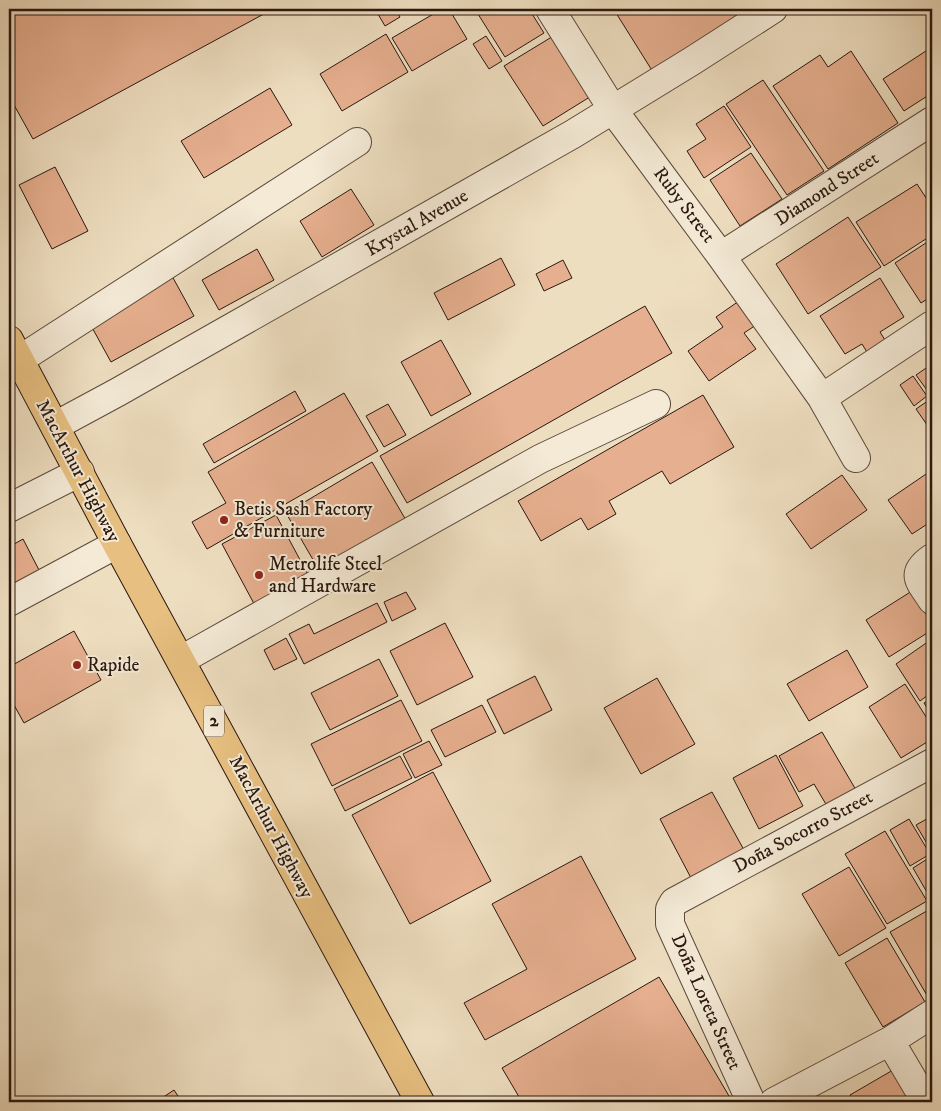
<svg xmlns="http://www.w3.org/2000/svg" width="941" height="1111" font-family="'IM FELL DW Pica',serif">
	<rect width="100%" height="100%" fill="#eedec0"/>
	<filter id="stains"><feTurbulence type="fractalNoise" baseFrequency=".004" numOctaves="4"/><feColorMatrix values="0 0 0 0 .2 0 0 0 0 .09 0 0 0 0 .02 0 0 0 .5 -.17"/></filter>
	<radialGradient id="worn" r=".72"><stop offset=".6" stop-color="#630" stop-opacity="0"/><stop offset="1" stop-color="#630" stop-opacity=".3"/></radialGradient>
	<path fill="#e6af8f" stroke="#29170f" d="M9,9H273L33,139L9,96Z
		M375,9H395L400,17L385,26Z
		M442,9H449L467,39L412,71L392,38Z
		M487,9H529L544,33L505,57L478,14Z
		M623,9H749L653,72L616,13Z
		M386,34L408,72L342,111L320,74Z
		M555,35L593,95L543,126L504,66Z
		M486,36L502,61L489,69L473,44Z
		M932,47V93L904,111L883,79Z
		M851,51L898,123L828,169L773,86L820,55L828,67Z
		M763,80L824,171L787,195L726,104Z
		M270,88L292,125L204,178L181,141Z
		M724,106L751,147L704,178L687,151L706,139L696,124Z
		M751,153L782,199L740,226L710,180Z
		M55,167L88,231L52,249L19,185Z
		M917,184L932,207V235L884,266L856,222Z
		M351,189L374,225L322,257L300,221Z
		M848,217L881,267L808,314L776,264Z
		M932,239V296L921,303L895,263Z
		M257,249L274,280L219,310L202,280Z
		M501,258L515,285L448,320L434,293Z
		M563,260L572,278L544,291L536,274Z
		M172,276L194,316L111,362L89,322Z
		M880,278L904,317L880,332L885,340L867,352L862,344L845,354L820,316Z
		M739,301L756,325L744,333L756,349L709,381L688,351L723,327L716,317Z
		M645,306L672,353L407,503L380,456Z
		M441,340L471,394L431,416L401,362Z
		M932,364V397L916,375Z
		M913,376L927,396L914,406L900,385Z
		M295,391L306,411L214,463L203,444Z
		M344,393L378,451L207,549L192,522L226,503L208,472Z
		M703,395L734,447L670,484L662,471L609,501L616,514L588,530L581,518L541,541L518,501Z
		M932,398V432L916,409Z
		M388,404L406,435L384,447L366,416Z
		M372,462L410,527L323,577L286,513Z
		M932,470V521L912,534L888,500Z
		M842,475L867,510L811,549L786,514Z
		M276,515L313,584L259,613L222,544Z
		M23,539L39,570L9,586V547Z
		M912,591L932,624V630L889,657L866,620Z
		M406,592L416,609L392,621L384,602Z
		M377,603L387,622L304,664L289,634L309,624L314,634Z
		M445,623L473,677L417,705L390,651Z
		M74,631L101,680L24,723L9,696V667Z
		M286,638L297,659L274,670L264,650Z
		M932,639V692L920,701L896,664Z
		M847,650L868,687L809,721L787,684Z
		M379,659L398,696L330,730L311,693Z
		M535,676L552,710L504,734L487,700Z
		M657,678L695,744L641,774L604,708Z
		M905,684L932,726V739L901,758L869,707Z
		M932,698V716L924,703Z
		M401,700L422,741L332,786L311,744Z
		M482,705L496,732L445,757L431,730Z
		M822,732L856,790L827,806L814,784L799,792L779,756Z
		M429,741L442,765L415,778L403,754Z
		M776,755L803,806L759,829L733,778Z
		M400,756L412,778L345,811L334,789Z
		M433,772L491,881L410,924L352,815Z
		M712,792L744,850L691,878L660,819Z
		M932,816V852L916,825Z
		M909,819L930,854L910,866L890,830Z
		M885,831L927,901L887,924L845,854Z
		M581,856L636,959L485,1040L464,1003L527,969L492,904Z
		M932,856V901L913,868Z
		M849,867L886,928L839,956L802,894Z
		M932,908V1004L890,932Z
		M887,938L925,1002L883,1027L845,963Z
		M659,977L729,1096L719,1102H522L502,1068Z
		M893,1070L912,1102H854L850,1095Z
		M174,1090L182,1102H156Z"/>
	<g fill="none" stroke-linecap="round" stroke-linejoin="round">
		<g stroke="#5a493b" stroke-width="30">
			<path id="minor" d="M550,9L613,110L721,256L822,398L856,458
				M721,256L932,121
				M19,360L357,142
				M822,398L932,325
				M55,426L118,392L573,134L692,61L773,9
				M9,508L80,472
				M932,558C909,574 920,581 932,600
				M9,602L117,544
				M181,660L540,459L656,404
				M890,1041L926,1102
				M751,1102L670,924V909L674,902L932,763
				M774,1102L890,1041L932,1014"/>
		</g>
		<g stroke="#29170f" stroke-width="30">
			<path id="highway" d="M9,340L117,544L420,1102"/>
		</g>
		<use href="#minor" stroke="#f4ead6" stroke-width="28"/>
		<use href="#highway" stroke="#e7bf80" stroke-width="28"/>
	</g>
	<g fill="#8f2418" stroke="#f4ead6" stroke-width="2">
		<circle cx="224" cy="520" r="5"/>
		<circle cx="259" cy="575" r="5"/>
		<circle cx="77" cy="665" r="5"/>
	</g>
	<g text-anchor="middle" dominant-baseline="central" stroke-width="4" stroke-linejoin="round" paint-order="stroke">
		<rect fill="#f4ead6" stroke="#66564b" stroke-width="1" x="204" y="705.5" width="20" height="31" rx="4"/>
		<g font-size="18" font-weight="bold" fill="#29170f">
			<text x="214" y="721">2</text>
		</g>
		<g font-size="19" fill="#29170f" stroke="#f4ead6">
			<text transform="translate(827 189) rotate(-33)">Diamond Street</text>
			<text transform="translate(684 205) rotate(53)">Ruby Street</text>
			<text transform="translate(417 223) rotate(-30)">Krystal Avenue</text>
			<text transform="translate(78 471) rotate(62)">MacArthur Highway</text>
			<text transform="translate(271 827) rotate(62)">MacArthur Highway</text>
			<text transform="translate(803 832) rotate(-28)">Doña Socorro Street</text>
			<text transform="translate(706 1002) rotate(66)">Doña Loreta Street</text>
		</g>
		<g font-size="19" fill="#29170f" stroke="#f4ead6" text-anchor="start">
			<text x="234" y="509">Betis Sash Factory<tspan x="234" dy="22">&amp; Furniture</tspan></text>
			<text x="269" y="564">Metrolife Steel<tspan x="269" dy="22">and Hardware</tspan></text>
			<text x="87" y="665">Rapide</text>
		</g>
	</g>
	<rect width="941" height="1111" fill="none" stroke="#eedec0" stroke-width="30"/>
	<rect x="10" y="10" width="921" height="1091" fill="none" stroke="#29170f" stroke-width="2.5"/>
	<rect x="15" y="15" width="911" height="1081" fill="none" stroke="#29170f"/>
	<rect width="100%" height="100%" filter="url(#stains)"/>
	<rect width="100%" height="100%" fill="url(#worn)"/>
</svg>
